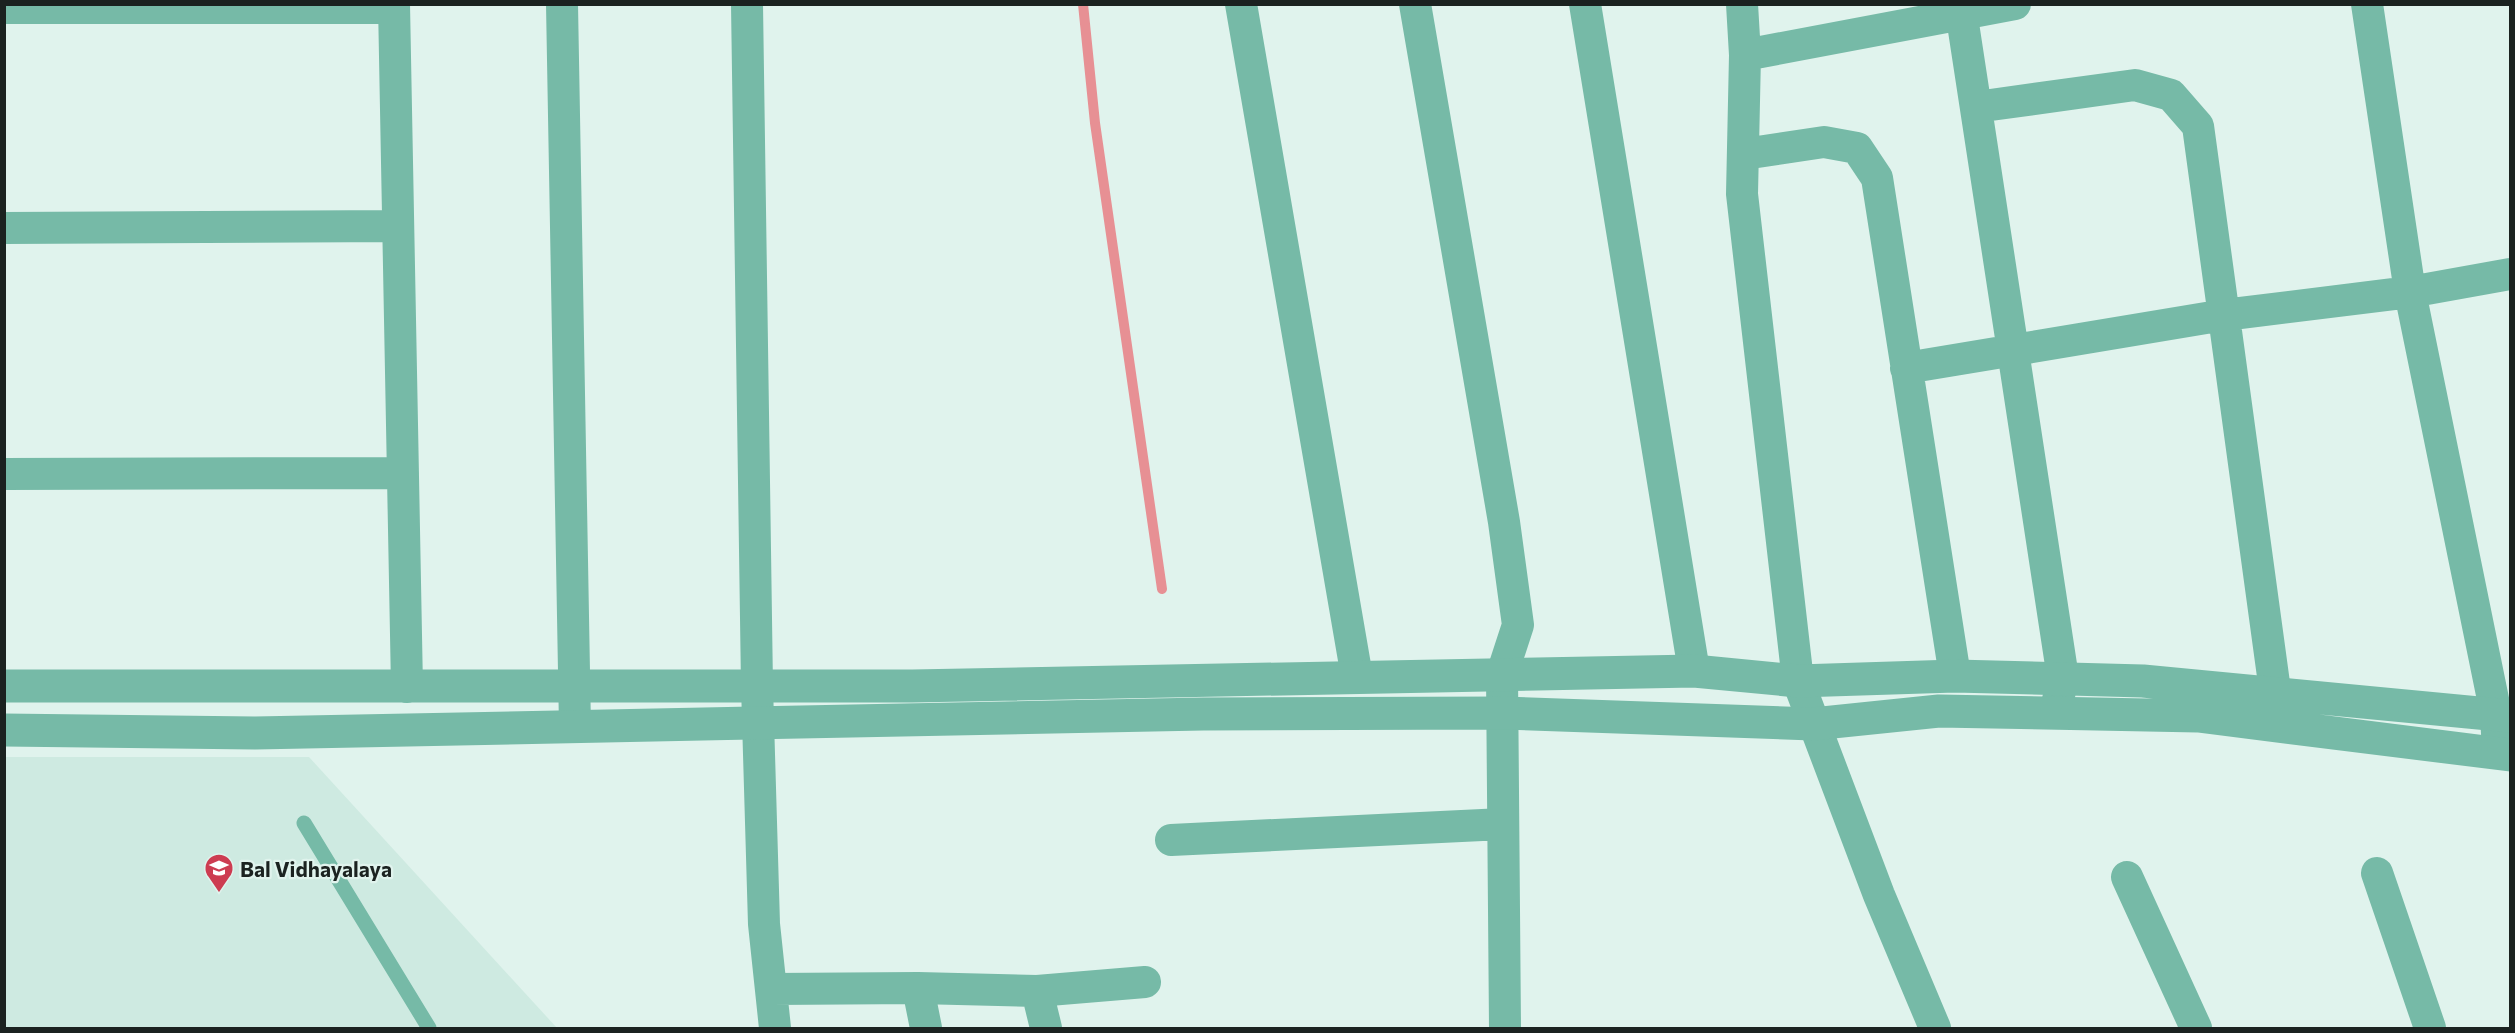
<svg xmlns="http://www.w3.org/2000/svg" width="2515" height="1033" font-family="Commissioner,sans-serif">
	<rect width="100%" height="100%" fill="#e0f3ed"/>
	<path fill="#ceeae1" d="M5,757H309L557,1028H5Z"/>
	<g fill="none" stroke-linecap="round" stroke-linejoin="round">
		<path stroke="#e79094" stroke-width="10" d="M1083,4L1095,123L1162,589"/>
		<path stroke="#76baa7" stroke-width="15" d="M304,823L429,1028"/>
		<path stroke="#76baa7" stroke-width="32" d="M394,4L407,687
			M562,4L575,727
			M747,4L757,686L764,924L775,1028
			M1241,4L1357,677
			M1415,4L1504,522L1518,625L1502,674L1505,1028
			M1585,4L1694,671
			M1742,4L1745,55L1742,194L1798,681L1879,895L1935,1028
			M1960,4L2063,678L2055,713
			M2367,4L2410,292L2496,714L2498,753
			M4,8H394
			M1745,55L2015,4
			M1976,107L2135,85L2171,95L2198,126L2279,720
			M1744,154L1824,142L1857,148L1877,178L1955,676
			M4,228L398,226
			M1906,368L2224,315L2410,292L2510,274
			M4,474L403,473
			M1171,840L1503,824
			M2377,873L2430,1028
			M2127,877L2196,1028
			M918,988L926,1028
			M772,989L918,988L1037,991L1145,982
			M1037,991L1046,1028"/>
		<path stroke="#76baa7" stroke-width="33" d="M4,686H912L1694,671L1798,681L1955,676L2143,681L2510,716
			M4,730L255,733L1203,714L1503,713L1813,724L1939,711L2198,716L2510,755"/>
	</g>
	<defs>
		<g id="school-pin" transform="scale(1.5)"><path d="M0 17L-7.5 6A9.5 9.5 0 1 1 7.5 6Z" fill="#cd3c51" stroke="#e0f3ed"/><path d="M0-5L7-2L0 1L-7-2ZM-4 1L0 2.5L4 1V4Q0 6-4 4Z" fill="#fff"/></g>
	</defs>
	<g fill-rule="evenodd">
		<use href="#school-pin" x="219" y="868"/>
	</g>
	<g text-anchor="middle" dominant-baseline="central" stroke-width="4.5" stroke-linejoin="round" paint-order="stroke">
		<g font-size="21" font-weight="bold" fill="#1b2220" stroke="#e0f3ed" text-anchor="start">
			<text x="240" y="868">Bal Vidhayalaya</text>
		</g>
	</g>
	<rect width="2515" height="1033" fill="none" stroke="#1b2220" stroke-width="12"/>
</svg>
